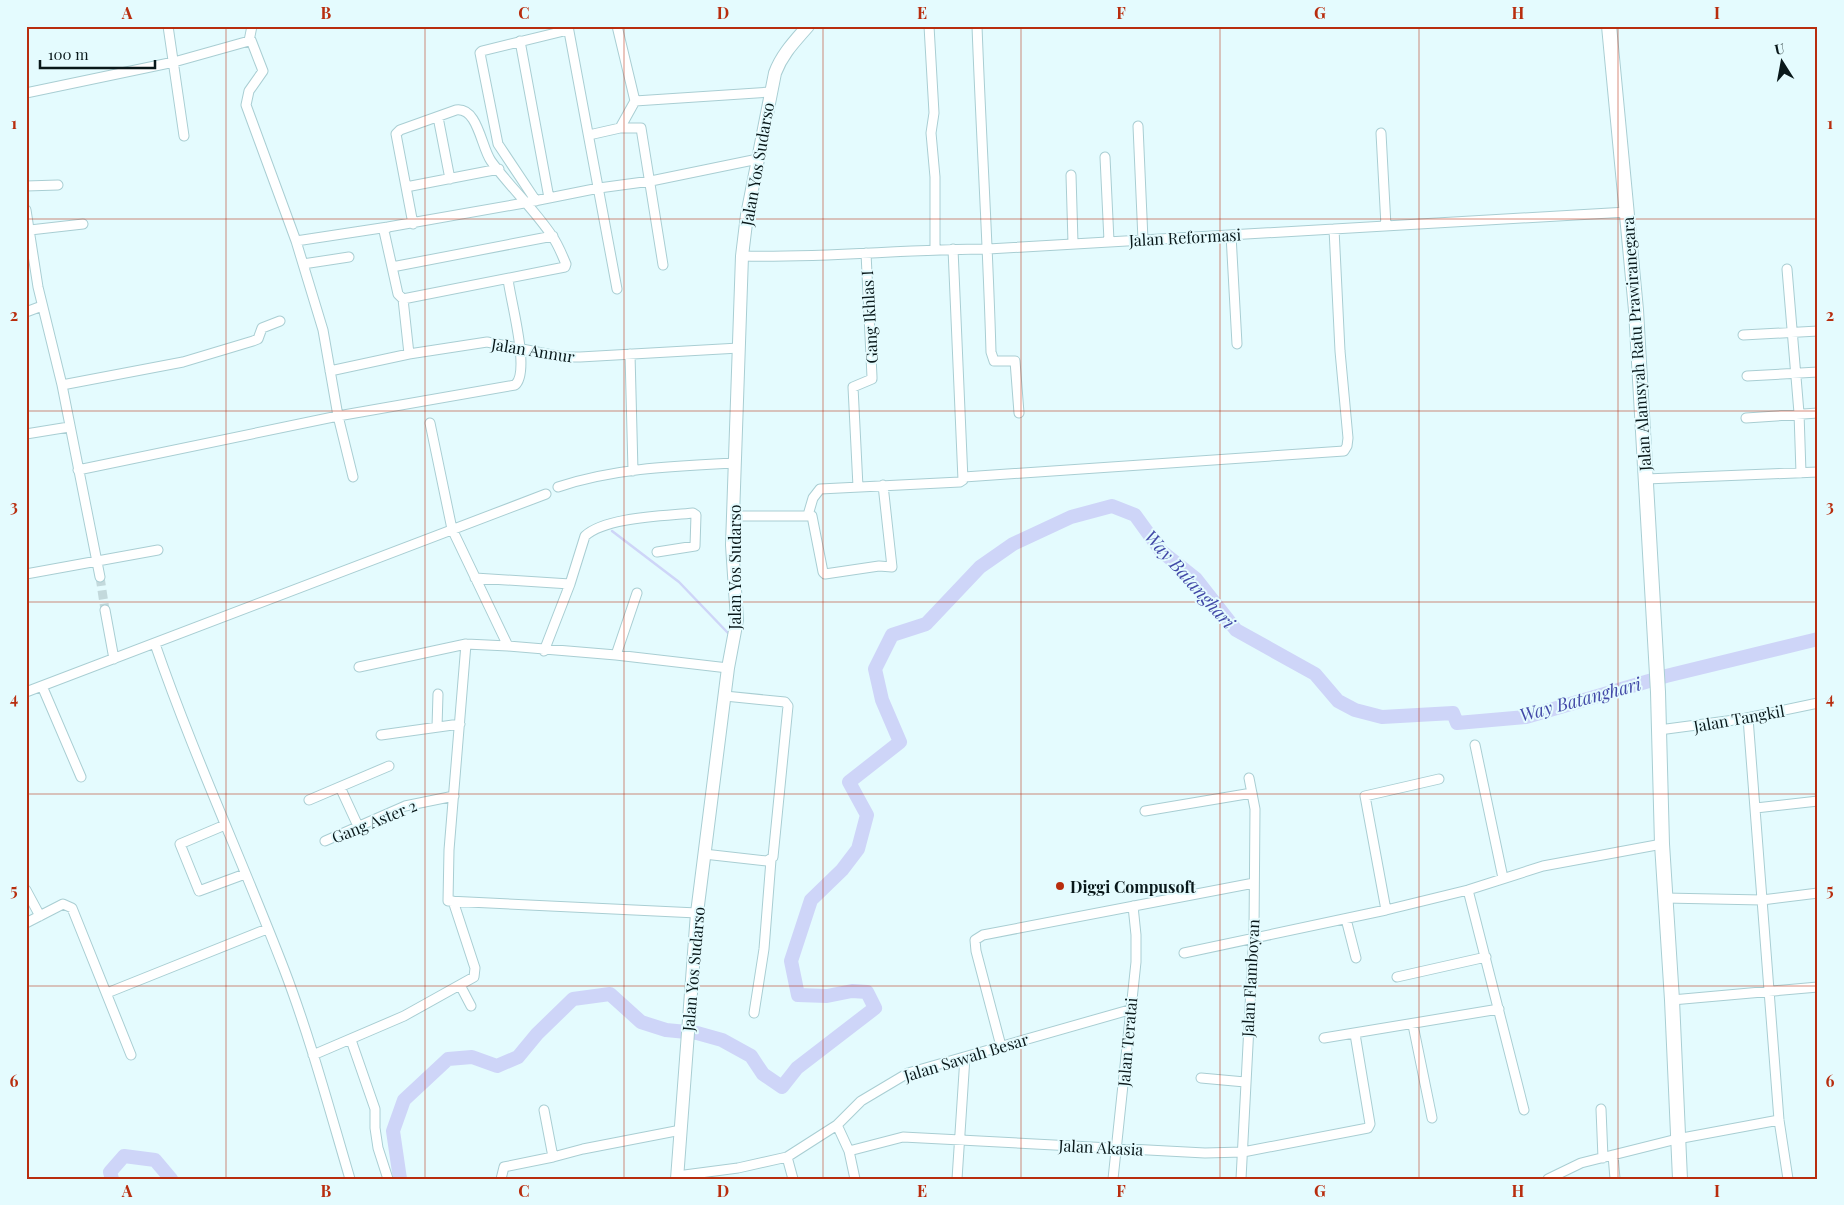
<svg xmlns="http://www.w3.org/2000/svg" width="1844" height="1205" font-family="'Playfair Display',serif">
	<rect width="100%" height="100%" fill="#e4fbfe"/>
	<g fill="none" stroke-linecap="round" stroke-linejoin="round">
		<path stroke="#ced5f8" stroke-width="2.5" d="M612,531L679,582L728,633"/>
		<path stroke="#ced5f8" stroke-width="14" d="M112,1179L110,1172L124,1156L155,1160L171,1179
			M400,1179L393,1131L404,1100L448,1059L472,1057L497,1066L518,1057L537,1034L573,999L610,994L641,1022L666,1030L697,1033L722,1040L751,1056L763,1074L782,1087L797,1068L875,1008L867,992L852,991L827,996L798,995L791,961L811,900L842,870L858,849L867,815L849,782L900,742L882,700L875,669L892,635L926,624L980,567L1013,544L1071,517L1112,506L1135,515L1161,551L1196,579L1236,630L1315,674L1338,701L1355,710L1382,717L1453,713L1457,723L1526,717L1666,676L1818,639"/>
		<path stroke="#c3d9dc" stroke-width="9" stroke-dasharray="9 4.5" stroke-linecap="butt" d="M100,577L105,610"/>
		<g stroke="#a9ced3" stroke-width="11">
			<path id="street" d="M168,26L184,136
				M568,26L617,289
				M929,26L934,113L931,133L935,177V249
				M977,26C981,135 988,244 991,352L994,361H1015L1019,413
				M251,40L263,71L249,91L246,105L296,241L323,330L338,416L353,477
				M520,41L549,198
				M26,93L174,62L249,41L252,26
				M635,101L770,92
				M438,117L450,179
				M1138,126L1143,240
				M620,128H641L663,265
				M1381,133L1386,226
				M589,135L620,128L635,101L617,26
				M1105,157L1109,241
				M1071,175L1073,243
				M26,186L58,185
				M406,187L499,169
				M536,201L498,144L480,53L482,51L568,30
				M26,210L38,287L62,385L100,577
				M413,224L396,134L400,130L456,110C478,107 481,147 491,161C509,186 535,210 552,236C558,244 562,255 566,264L565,267L403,299L398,294L384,231L388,227L524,203L599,188L651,181L758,159
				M30,230L83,224
				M1231,235L1237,344
				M296,241L388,227
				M742,256C824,258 906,249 988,249L1627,212
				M303,264L349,257
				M392,267L553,236
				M1787,269L1799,413L1801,473
				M403,299L409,354
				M26,312L42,306
				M1743,335L1818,331
				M630,354L633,471
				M330,371L409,354L487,342L562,357H580L739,348
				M1747,376L1818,372
				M62,385L183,362L253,341L258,339L262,328L280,321
				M1746,418L1818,413
				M430,423L452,529L508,646L616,655L728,668
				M26,434L69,427
				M78,470L338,416L515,385C531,372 510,299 508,279
				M964,477L1344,451L1347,446L1348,438L1340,351L1334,229
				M1646,479L1818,472
				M558,487C614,468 676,466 735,463
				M858,487L853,387L872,379V377L866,253
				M808,515L813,498L820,489L960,482L963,480L953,249
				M733,516H812L823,572L825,574L879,566L892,567L883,485
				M26,574L158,550
				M475,578L570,584L544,651
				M570,584L585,536C605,517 665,516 693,513L696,515L695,546L657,552
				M105,610L114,659
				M155,644C193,754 242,860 284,969C310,1037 329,1108 350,1179
				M466,644L449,850L448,901L697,913
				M616,655L637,593
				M359,667L466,644L508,646
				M42,686L81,777
				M26,692L546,494
				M1748,718L1779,1120L1788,1179
				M437,727L438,694
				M1659,730L1742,719L1818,703
				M381,735L460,724
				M1475,745L1503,878
				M340,787L358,826
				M309,800L389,766
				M1756,808L1818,801
				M1145,811L1252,793
				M225,825L180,844L199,891L245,874
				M325,841L405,806L454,796
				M704,854L767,861L773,857L788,706L785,702L725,696
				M26,890L40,916
				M1468,890L1524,1110
				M1665,898L1762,900L1818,893
				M1386,910L1365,796L1439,779
				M1346,919L1356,958
				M26,923L63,904L72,908L131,1055
				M1184,953L1386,910L1468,890L1543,866L1662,844
				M1397,977L1486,957
				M460,985L471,1006
				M107,993L267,929
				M1672,1000L1818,987
				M754,1013L764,949L771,860
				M1413,1025L1432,1118
				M1324,1038L1499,1009
				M351,1040L375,1109V1128L378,1148L388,1179
				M1001,1046L976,951L975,940L983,935L1254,883
				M313,1055L404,1016L474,977L475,968L453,901
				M1201,1078L1245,1082
				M1601,1109L1603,1158
				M544,1110L553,1157L583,1149L681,1130
				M837,1125L849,1151L903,1137L1205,1153L1243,1152L1368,1128L1370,1124L1355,1034
				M849,1151L855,1179
				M1613,1155L1615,1179
				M787,1157L793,1179
				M677,1176L738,1168L787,1157L837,1125L861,1101L908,1073L1129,1010
				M501,1179L504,1167L553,1157
				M957,1179L965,1057
				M1113,1179L1136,962V935L1133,906
				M1241,1179L1254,930L1255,809L1249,778
				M1548,1179L1581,1163L1677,1139L1779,1120"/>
		</g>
		<g stroke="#a9ced3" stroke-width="14">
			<path id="secondary" d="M677,1179L697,913L728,668L737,620L732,545L742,256L747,215L775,73C782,54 795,41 808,26"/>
		</g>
		<g stroke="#a9ced3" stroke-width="16">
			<path id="primary" d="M1609,26L1636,310L1658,692L1662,844L1672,1000L1680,1179"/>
		</g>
		<use href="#street" stroke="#fff" stroke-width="9"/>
		<use href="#secondary" stroke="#fff" stroke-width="12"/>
		<use href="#primary" stroke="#fff" stroke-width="14"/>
	</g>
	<path fill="none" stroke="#b82d0e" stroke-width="1" stroke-opacity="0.55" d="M226,26V1179M425,26V1179M624,26V1179M823,26V1179M1021,26V1179M1220,26V1179M1419,26V1179M1618,26V1179M26,219H1818M26,411H1818M26,602H1818M26,794H1818M26,986H1818"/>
	<circle fill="#b82d0e" stroke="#e4fbfe" stroke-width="2" cx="1060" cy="886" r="5"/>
	<g text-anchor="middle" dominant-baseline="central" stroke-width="4" stroke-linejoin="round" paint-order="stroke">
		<g font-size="16" fill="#09181a" stroke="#e4fbfe">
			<text transform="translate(757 164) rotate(-80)">Jalan Yos Sudarso</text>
			<text transform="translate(1185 237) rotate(-3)">Jalan Reformasi</text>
			<text transform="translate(869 317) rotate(-93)">Gang Ikhlas I</text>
			<text transform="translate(1636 344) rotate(-94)">Jalan Alamsyah Ratu Prawiranegara</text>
			<text transform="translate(533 350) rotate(9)">Jalan Annur</text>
			<text transform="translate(734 567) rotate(-90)">Jalan Yos Sudarso</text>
			<text transform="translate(1739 718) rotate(-10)">Jalan Tangkil</text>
			<text transform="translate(374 821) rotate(-22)">Gang Aster 2</text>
			<text transform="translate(693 969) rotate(-85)">Jalan Yos Sudarso</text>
			<text transform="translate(1250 978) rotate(-87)">Jalan Flamboyan</text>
			<text transform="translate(1127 1042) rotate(-85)">Jalan Teratai</text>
			<text transform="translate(966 1057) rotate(-17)">Jalan Sawah Besar</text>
			<text transform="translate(1101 1147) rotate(3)">Jalan Akasia</text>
		</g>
		<g font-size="16" font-weight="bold" fill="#09181a" stroke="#e4fbfe" text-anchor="start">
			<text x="1070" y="886">Diggi Compusoft</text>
		</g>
		<g font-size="18" font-style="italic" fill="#434aa8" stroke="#e4fbfe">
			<text transform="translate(1190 579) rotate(48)">Way Batanghari</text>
			<text transform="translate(1580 699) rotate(-15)">Way Batanghari</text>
		</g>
	</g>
	<rect width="1844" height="1205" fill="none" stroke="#e4fbfe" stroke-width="55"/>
	<g transform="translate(1782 62) rotate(349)" stroke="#e4fbfe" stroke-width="4" paint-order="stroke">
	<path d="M0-4L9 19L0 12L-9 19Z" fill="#09181a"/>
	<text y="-8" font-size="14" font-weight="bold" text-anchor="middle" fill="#09181a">U</text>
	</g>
	<path d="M40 60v8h115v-8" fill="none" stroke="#09181a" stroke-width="2.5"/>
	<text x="48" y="60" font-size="15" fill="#09181a" stroke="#e4fbfe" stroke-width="4" paint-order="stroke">100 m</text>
	<rect x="28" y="28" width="1788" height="1150" fill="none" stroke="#b82d0e" stroke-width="2"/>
	<g font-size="16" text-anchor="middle" font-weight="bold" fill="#b82d0e">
		<text x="127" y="19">A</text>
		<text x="326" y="19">B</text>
		<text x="524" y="19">C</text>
		<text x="723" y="19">D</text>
		<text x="922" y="19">E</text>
		<text x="1121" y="19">F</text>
		<text x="1320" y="19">G</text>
		<text x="1518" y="19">H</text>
		<text x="1717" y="19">I</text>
		<text x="14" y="129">1</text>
		<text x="1830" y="129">1</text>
		<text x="14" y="321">2</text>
		<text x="1830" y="321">2</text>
		<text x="14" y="512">3</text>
		<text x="1830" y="512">3</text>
		<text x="14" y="704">4</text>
		<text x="1830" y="704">4</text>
		<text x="14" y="896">5</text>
		<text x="1830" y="896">5</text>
		<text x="14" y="1087">6</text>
		<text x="1830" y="1087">6</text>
		<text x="127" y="1197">A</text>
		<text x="326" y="1197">B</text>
		<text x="524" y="1197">C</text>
		<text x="723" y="1197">D</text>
		<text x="922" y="1197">E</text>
		<text x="1121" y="1197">F</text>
		<text x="1320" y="1197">G</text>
		<text x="1518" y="1197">H</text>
		<text x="1717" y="1197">I</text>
	</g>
</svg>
